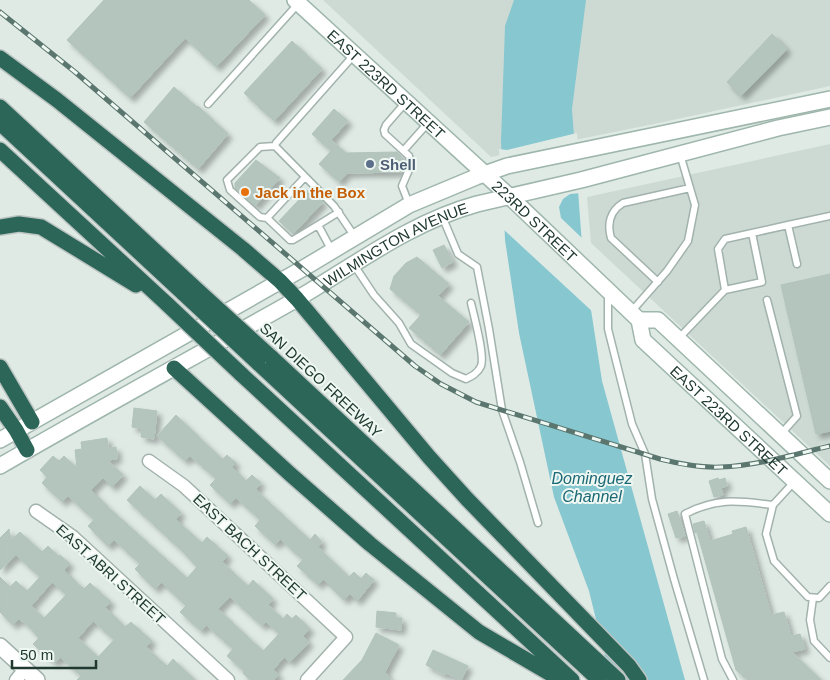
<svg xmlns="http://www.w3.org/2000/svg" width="830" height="680" font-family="Helvetica,sans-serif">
	<defs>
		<filter id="shadow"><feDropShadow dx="4.5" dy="4.5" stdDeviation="2.5" flood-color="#0004"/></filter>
	</defs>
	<rect width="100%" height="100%" fill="#dfeae5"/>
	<path fill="#cddad4" d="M323,0H830V86L659,123L491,157Z
		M830,144V466L591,243L587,197Z"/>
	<path fill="#87c7d0" d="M514,0H586L572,109L583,258L602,381L685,680H611L589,591L554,497L519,333L505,240L501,141L505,26Z"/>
	<path fill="#dfeae5" d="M577,133L581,193L570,194L563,199L559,207L561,218L584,240L594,313L502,228L499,149L507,150Z"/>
	<path fill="#b4c5be" stroke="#b2c4bc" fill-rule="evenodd" filter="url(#shadow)" d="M104,0H249L265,15L216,67L185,38L130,98L67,40Z
		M772,34L787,49L741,96L727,82Z
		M292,41L322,69L274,121L244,93Z
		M174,87L197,107L198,106L228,134L198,169L144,122Z
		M334,109L348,121L331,140L346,153L397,152L401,156L402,172L347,173L339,182L319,164L331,151L312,134Z
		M256,160L280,178L255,206L235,188V183Z
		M309,189L323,202L293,234L279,221Z
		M444,245L453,262L442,268L433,250Z
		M417,257L449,284L438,296L469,322L440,355L409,328L421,315L390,289L394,276L406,263Z
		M830,274V431L816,434L781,285Z
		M134,408L157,411L154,439L141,437L142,429L132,427Z
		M176,415L221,458L223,459L227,455L236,463L232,467L246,481L252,475L261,483L256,489L257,491L310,540L315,534L322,542L318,547L349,577L354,572L361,579L366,573L374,580L357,601L350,594L344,600L323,579L318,585L297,566L303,560L280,539L275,545L255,526L260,520L244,505L236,498L230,504L210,485L216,479L202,466L190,456L185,461L157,436Z
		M107,438L108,448L116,447L117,459L107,460L123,475L112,487L103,478L91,490L108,507L187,578L197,567L182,551L127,500L140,486L155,500L161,494L181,513L176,519L183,526L202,543L207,537L228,556L222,562L248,586L253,580L273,599L268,605L283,619L287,614L292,619L296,615L310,629L303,636L309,642L290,662L284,657L273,670L279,675L274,680H250L243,673L244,671L227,656L233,649L206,625L201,631L190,621L180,612L186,606L161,582L155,589L135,569L140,564L114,540L108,546L88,526L94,520L68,496L62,502L42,483L47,477L40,470L53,456L59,461L64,456L77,468L75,450L82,449L81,442ZM230,597L262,626L266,622L279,634L263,651L218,609Z
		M718,478L719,480L725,478L727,486L721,488L723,495L714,497L709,481Z
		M677,511L685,536L676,538L668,514Z
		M704,521L710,541L733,534L732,531L746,527L771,615L784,612L791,636L800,634L805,649L792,652L821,680H748L736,670L697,532L695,533L693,524Z
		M9,529L11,540L20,532L42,552L48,546L59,557L60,555L70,564L64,570L77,583L84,589L90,583L111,602L105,608L113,615L125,627L131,622L152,641L146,647L159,659L167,666L173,659L195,680H77L81,676L60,657L55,663L43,653L33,644L39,638L27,625L19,619L13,625L0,612V577L10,587L16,581L27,591L40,577L16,555L0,570V538ZM52,582L66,595L44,618L31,606ZM93,621L114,640L98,657L78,638Z
		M377,611L396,613V618H402L401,630L376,627Z
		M376,633L399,645L385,672L391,680H343L362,660Z
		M433,650L468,666L461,680L446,673L445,675L426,665Z"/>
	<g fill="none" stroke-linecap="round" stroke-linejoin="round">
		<g stroke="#a2b2ac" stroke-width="9">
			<path id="service" d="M354,55L276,143L275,146L334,206L355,237
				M406,102L386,125L384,130L385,134L409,156L411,165L402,186L409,204
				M208,104L298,4
				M404,150L428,123
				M305,177L267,218L290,240H293L318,225L332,251
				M442,216L458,254L477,267L489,329L502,410L520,462L538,523
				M267,218L260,217L230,190L227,180L260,147L275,146
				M318,225L339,212
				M788,225L830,216
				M354,265L374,295L399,323L411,344L452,373L466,379C472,376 478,373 481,366C485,356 474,316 471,303
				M658,282L611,238C607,224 610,211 623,203L690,188
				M725,290L762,282L752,233
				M608,294V329L632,424L645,454L652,499L674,579L704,680
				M767,300L797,416L781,434
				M631,312L667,271L688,241L695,205L680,154
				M679,338L725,290L718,249L725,239L788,225L797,264
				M794,482L773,505L766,534L774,561L808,597L819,598L830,586
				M813,598L810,620L814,641L830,658
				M733,680L722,659L685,514C718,497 739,501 773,505"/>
		</g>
		<g stroke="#a2b2ac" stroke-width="15">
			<path id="minor" d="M149,461L184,486L346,637L307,680
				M36,511L73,537L228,680
				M16,680L25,669"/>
		</g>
		<g stroke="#a2b2ac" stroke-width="18">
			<path id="tertiary" d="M0,646L37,680"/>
		</g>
		<g stroke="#9eb6ac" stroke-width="18">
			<g id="secondary">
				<path id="s1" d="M295,0L509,196L639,320L643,340L830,514"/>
				<path d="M639,320H658L830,481"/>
				<path d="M0,440L302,269L409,205L476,177L507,166L830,99"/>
				<path id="s2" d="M0,466C98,409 198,355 297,299C355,265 411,222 477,204L581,180L778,128L830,117"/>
			</g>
		</g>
		<g stroke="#bcc4c2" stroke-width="18">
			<path id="motorway" d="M0,58L57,100L243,249L280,281L297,299L429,457L467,499L629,666L639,680
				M0,107L194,287
				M0,123L184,294
				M0,150L167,304
				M0,227L19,224L41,227L136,285
				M271,357L618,680
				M258,363L599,680
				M0,367L32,422
				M174,368L290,474L370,544L479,632L561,680
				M241,374L572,680
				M0,407L16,430L27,450"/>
		</g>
		<use href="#service" stroke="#fff" stroke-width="6"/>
		<use href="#minor" stroke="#fff" stroke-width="12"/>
		<use href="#tertiary" stroke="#fff" stroke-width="15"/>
		<use href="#secondary" stroke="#fff" stroke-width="15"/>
		<use href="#motorway" stroke="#2c6658" stroke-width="15"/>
		<g stroke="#5a766e" stroke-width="5">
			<path id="rail" d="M0,12L75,72L415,366L441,384L476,402L660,459C680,464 700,468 721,467C756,466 796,454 830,446"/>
		</g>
		<use href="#rail" stroke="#eff7f3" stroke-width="3" stroke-dasharray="9" stroke-linecap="butt"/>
		<g stroke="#bcc4c2" stroke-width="18" stroke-linecap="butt">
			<path id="motorway-bridge" d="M194,287L271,357
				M184,294L258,363
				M167,304L241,374"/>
		</g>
		<use href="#motorway-bridge" stroke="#2c6658" stroke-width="15"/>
	</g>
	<circle fill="#5c6f8a" stroke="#eff7f3" stroke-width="2" cx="370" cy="164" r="5"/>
	<circle fill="#e8710a" stroke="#eff7f3" stroke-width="2" cx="245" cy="192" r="5"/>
	<g text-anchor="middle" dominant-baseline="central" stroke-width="4" stroke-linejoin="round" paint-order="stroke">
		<g font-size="15" fill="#203a32" stroke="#eff7f3">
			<text stroke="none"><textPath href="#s1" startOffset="124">EAST 223RD STREET</textPath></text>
			<text stroke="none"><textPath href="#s1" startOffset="326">223RD STREET</textPath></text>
			<text stroke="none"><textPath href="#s2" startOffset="454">WILMINGTON AVENUE</textPath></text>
			<text transform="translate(321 380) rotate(43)">SAN DIEGO FREEWAY</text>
			<text stroke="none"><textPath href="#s1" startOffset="608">EAST 223RD STREET</textPath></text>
			<text transform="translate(250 547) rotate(43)">EAST BACH STREET</text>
			<text transform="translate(111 574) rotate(42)">EAST ABRI STREET</text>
		</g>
		<g font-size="15" font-weight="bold" fill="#4e5e75" stroke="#eff7f3" text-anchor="start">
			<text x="380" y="164">Shell</text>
		</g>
		<g font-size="15" font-weight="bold" fill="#c56008" stroke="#eff7f3" text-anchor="start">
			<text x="255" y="192">Jack in the Box</text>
		</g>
		<g font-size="16" font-style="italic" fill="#1b6975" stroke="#eff7f3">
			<text x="592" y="478">Dominguez<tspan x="592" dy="18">Channel</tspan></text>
		</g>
	</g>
	<path d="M12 660v8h84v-8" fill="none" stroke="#203a32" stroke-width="2.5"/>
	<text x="20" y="660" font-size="15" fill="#203a32" stroke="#eff7f3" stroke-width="4" paint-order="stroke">50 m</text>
</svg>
